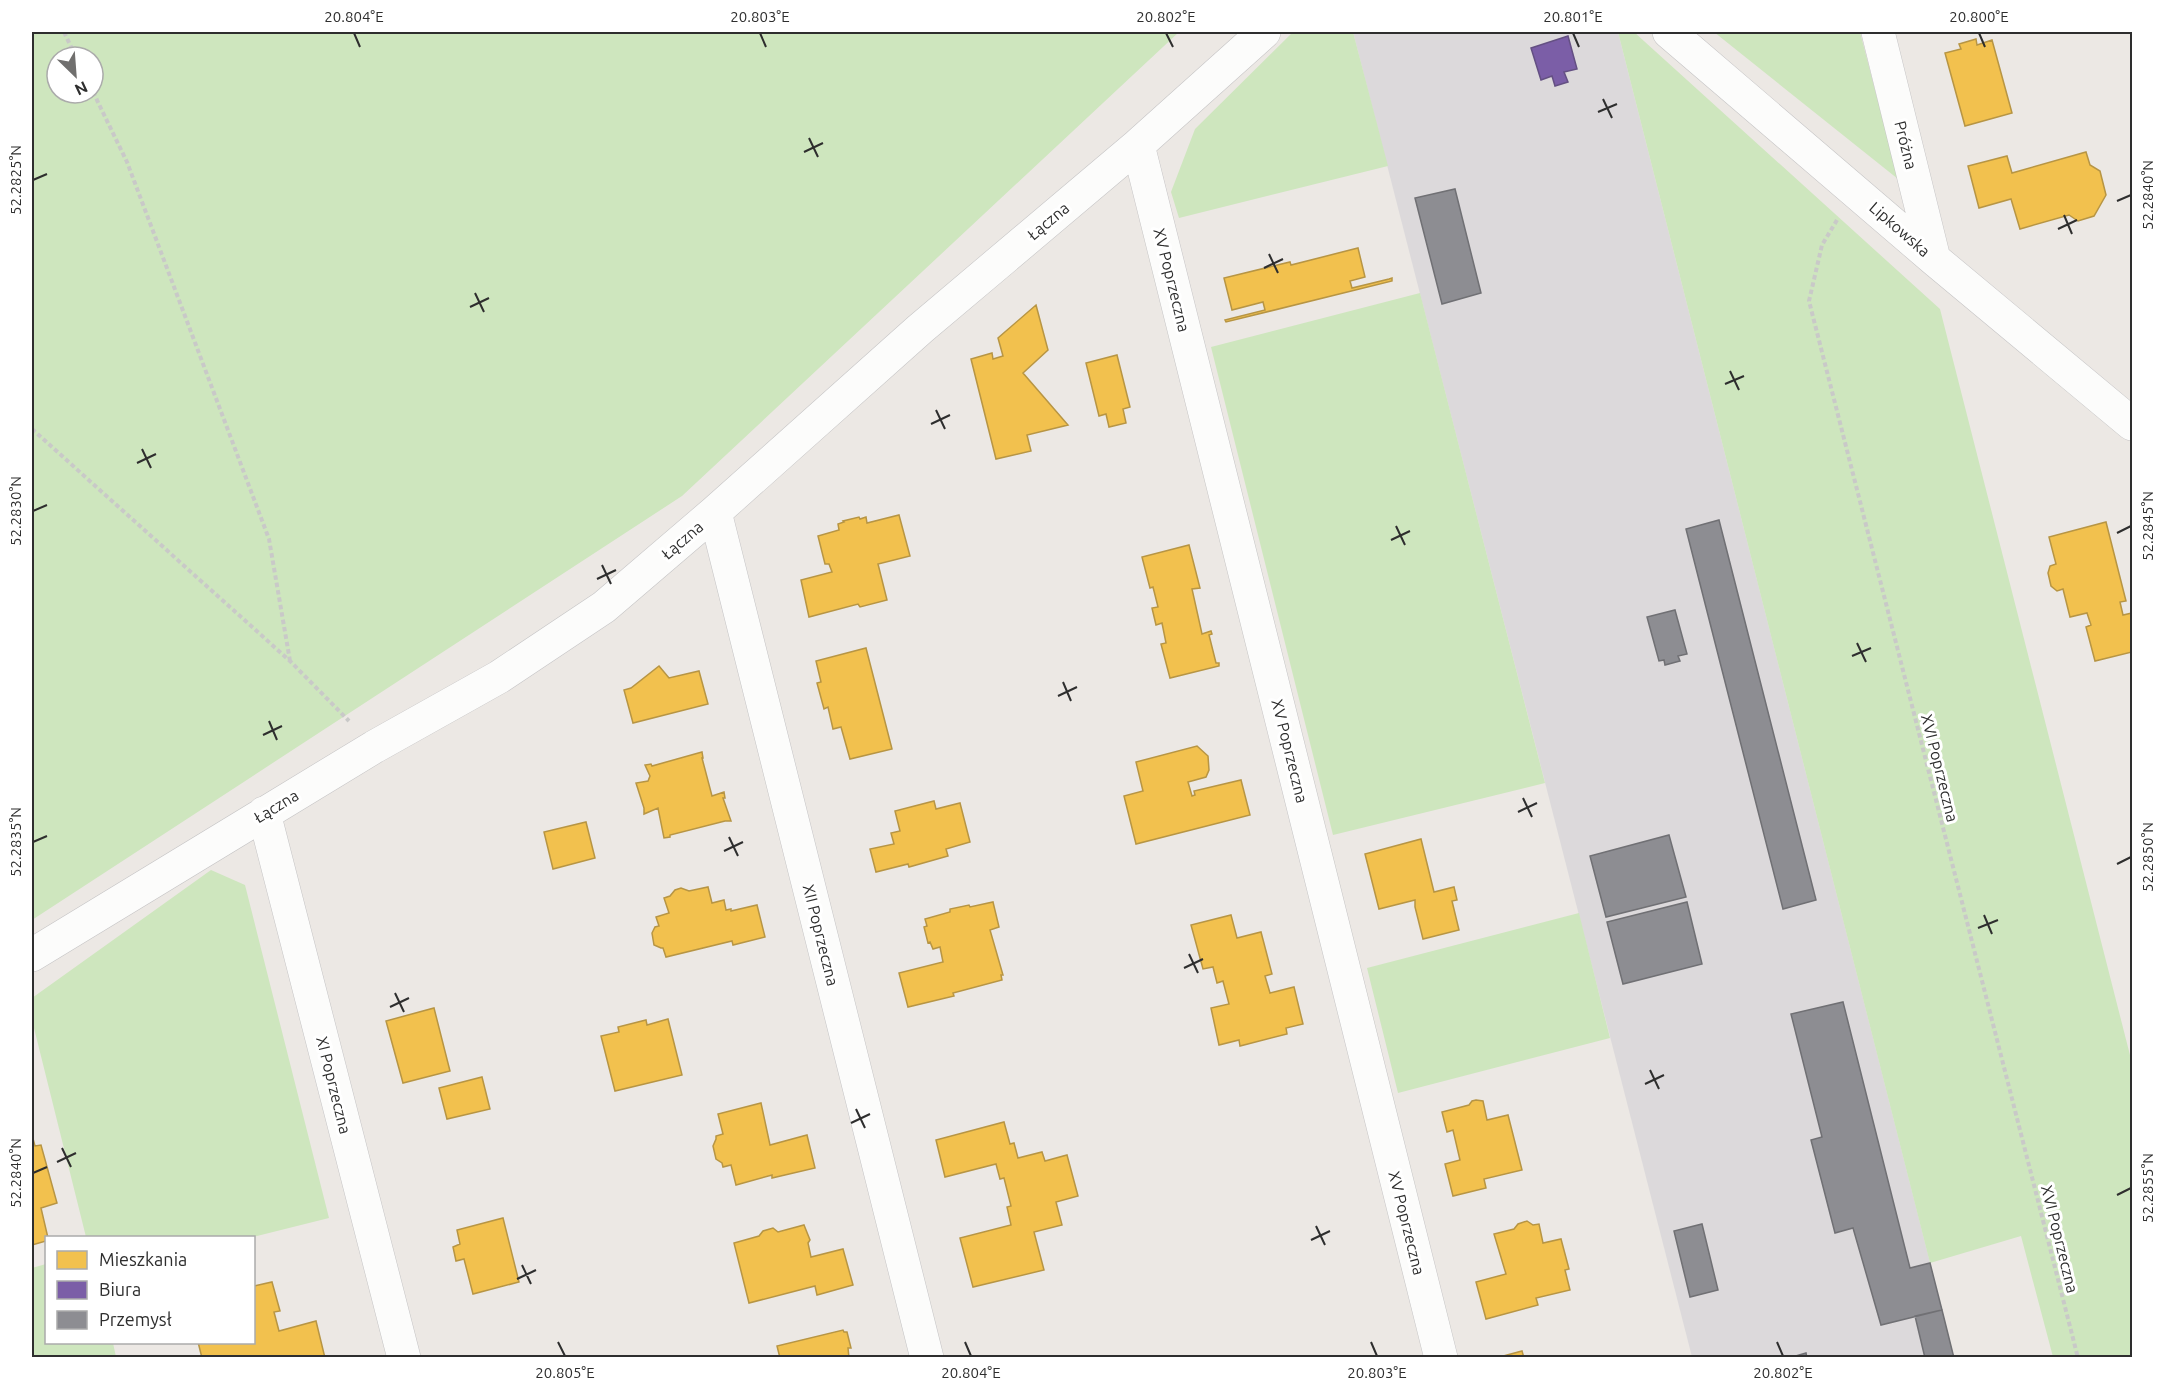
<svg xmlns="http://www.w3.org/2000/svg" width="2164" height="1389" font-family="Ubuntu,sans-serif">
	<rect width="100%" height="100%" fill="#ece8e4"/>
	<path fill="#dcd9db" d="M1353,32H1618L1954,1357H1692Z"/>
	<path fill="#cee6be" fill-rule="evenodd" d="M32,32H1179L682,496L32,920ZM57,57H93V93H57Z
		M1293,32H1353L1388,166L1179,218L1171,192L1195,129Z
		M1618,32H1634L1940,309L2132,1063V1357H2053L2021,1236L1930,1263Z
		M1714,32H1860L1898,179Z
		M1420,293L1545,783L1333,835L1211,347Z
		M211,870L245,885L329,1218L253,1237H86L32,1020V998Z
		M1579,913L1610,1038L1398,1093L1367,968Z
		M46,1264V1342L113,1343L116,1357H32V1268Z"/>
	<path fill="#f2c14e" stroke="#b79544" stroke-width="1.5" d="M1976,39L1977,45L1992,40L2012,113L1965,126L1945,53L1961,49L1959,44Z
		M2086,152L2090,165L2100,171L2106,195L2094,216L2078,221L2069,215L2020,229L2011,199L1979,208L1968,166L2007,156L2012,173Z
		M1358,248L1365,277L1350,281L1352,288L1389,279L1392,278V281L1226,322L1225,320L1265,310L1263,302L1232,310L1224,278L1290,262L1291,265Z
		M1036,305L1048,350L1023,373L1068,425L1027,435L1031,451L996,459L971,359L992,353L993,359L1003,356L998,338Z
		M1117,355L1130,407L1123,409L1126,423L1109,427L1106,414L1099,416L1086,363Z
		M899,515L910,556L878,564L887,600L860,607L858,604L809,617L801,580L832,572L829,564H825L818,536L839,530L838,524L844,522L843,521L859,517L860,519L866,517L867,523Z
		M2106,522L2126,601L2120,602L2123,615L2132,613V652L2095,661L2086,627L2091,625L2087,613L2070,617L2063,589L2057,591L2051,586L2048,573L2050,566L2056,564L2049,537Z
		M1189,545L1200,588L1192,589L1202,634L1211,631L1212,634L1209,635L1216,663H1219V666L1170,678L1161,644L1166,643L1162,623L1156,625L1152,608L1158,607L1153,587L1150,588L1142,557Z
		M866,648L892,749L850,759L841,727L833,729L828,707L824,709L817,683L821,682L816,661Z
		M659,666L669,678L699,671L708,704L633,723L624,690L631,688Z
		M1197,746L1208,756L1209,770L1206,777L1188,782L1192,796L1195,795L1194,791L1241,780L1250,815L1136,844L1124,796L1143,791L1136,762Z
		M702,752L703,758H702L712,796L724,792L725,798H723L731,821H725L670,835V837L664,838L658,808L644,814V808L636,783L648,781L650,776L645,765L651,764L652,766Z
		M934,801L936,809L960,803L970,842L946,849L948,856L909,867L908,864L876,872L870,849L894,844L891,833L900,831L895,811Z
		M586,822L595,858L553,869L544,832Z
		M1421,839L1434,892L1454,887L1457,900L1452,901L1459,930L1423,939L1415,907V900L1379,909L1365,854Z
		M708,887L712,903L724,900L726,910L731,909V911L757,905L765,937L733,945L732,941L666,957L663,948H661L654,945L652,933L655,927L659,926L656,917L669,913L664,898L670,896L675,890L681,888L689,891Z
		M993,902L999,927L990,930L1003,975H1001L1002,980L953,993L954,996L908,1007L899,973L943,962L940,947L933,949L930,942L928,943L924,927L927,926L925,919L950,912V909L969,905L970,907Z
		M1231,915L1237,938L1261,932L1272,974L1265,976L1270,993L1294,987L1303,1024L1286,1028L1287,1034L1240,1046L1239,1040L1219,1045L1211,1008L1229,1004L1223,981L1217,983L1213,967L1203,969L1191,925Z
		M434,1008L450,1071L403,1083L386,1021Z
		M668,1019L682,1075L615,1091L601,1036L619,1032L618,1027L646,1020L647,1025Z
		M482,1077L490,1109L447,1119L439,1088Z
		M1476,1100L1483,1101L1487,1120L1508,1115L1522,1170L1484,1179L1486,1188L1453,1196L1445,1164L1460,1160L1453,1130L1447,1132L1442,1112L1469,1105L1472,1101Z
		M761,1103L770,1145L807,1135L815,1168L772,1178V1175L736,1185L731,1165L723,1167L722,1163L716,1159L713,1146L716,1139V1136L723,1134L718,1114Z
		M1004,1122L1010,1144L1014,1143L1018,1158L1042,1152L1045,1161L1067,1155L1078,1196L1056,1202L1062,1225L1034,1232L1044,1270L973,1287L960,1238L1011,1225L1007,1207L1011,1206L1004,1178L1000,1179L996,1164L945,1177L936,1140Z
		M32,1135L35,1146L41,1145L57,1203L41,1208L48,1238H46V1241L32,1245Z
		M503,1218L519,1282L473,1294L464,1259L456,1261L453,1247L460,1244L457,1230Z
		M1527,1221L1533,1225L1539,1224L1543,1243L1561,1239L1569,1269L1565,1270L1570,1290L1536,1298L1538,1305L1486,1319L1476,1282L1506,1274L1494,1234L1514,1229L1518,1224Z
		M804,1225L810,1240L808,1243L811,1257L843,1249L853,1285L817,1295L815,1286L749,1303L734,1243L759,1236L763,1231L773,1228L778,1232Z
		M272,1282L280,1311L274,1312L279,1331L316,1321L325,1358H202L198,1342H254V1286Z
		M843,1330L844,1332H847L851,1348H848L849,1358H780L777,1346Z
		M1522,1351L1524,1358H1496Z"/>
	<path fill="#7b5ea7" stroke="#645083" stroke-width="1.5" d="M1568,36L1577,69L1564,72L1568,82L1555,86L1552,76L1541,80L1531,48Z"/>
	<path fill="#8d8d92" stroke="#707074" stroke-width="1.5" d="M1455,189L1481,293L1442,304L1415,198Z
		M1719,520L1816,900L1783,909L1686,529Z
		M1675,610L1687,654L1678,656L1680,661L1665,665L1664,660L1659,661L1647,617Z
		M1669,835L1686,897L1606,917L1590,856Z
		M1687,902L1702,964L1623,984L1607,922Z
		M1843,1002L1910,1268L1930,1263L1942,1310L1881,1325L1853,1228L1835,1233L1811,1140L1822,1137L1791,1014Z
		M1702,1224L1718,1290L1690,1297L1674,1231Z
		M1942,1310L1954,1358H1925L1915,1316Z
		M1806,1353L1807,1358H1789Z"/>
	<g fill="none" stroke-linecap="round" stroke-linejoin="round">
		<g stroke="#c5c4c5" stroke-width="34">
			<path id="minor" d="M1669,32L1934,259L2132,424
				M1878,32L1934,259
				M1138,145L1441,1358
				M715,512L927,1358
				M264,813L404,1358
				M32,955L374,747L499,677L604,607L715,512L920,329L1138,145L1264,32"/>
		</g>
		<path stroke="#c9c9c8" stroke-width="4" stroke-dasharray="4.5 3" stroke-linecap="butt" d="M64,32L76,57
			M93,92L127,162L269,539L290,661
			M1837,220L1822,245L1809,301L2078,1358
			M32,429L290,661L349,721"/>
		<use href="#minor" stroke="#fcfcfb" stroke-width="33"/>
	</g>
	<path fill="none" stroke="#2e2e2e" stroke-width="2" d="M354,33L360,47M760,33L766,47M1166,33L1173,47M1573,33L1579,47M1979,33L1985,47M1603,99L1612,118M1598,112L1617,104M809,138L818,157M804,152L823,143M33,180L47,174M2117,201L2131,195M2064,215L2072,234M2058,229L2077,220M1269,254L1278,273M1264,268L1283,259M475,293L484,312M470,307L489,298M1730,371L1739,390M1725,384L1744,376M936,410L945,429M931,424L950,415M142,449L151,468M137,463L156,454M33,511L47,505M1396,526L1405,545M2117,533L2131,526M1391,540L1410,531M602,565L611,584M597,579L616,570M1857,643L1866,662M1852,656L1871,648M1063,682L1071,701M1058,696L1077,687M269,721L277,740M263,735L282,726M1523,798L1532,817M1518,812L1537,803M729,837L738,856M33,842L47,836M724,851L743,842M2117,864L2131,857M1984,915L1992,934M1978,928L1998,920M1189,954L1198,973M1184,968L1203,959M395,993L404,1012M390,1007L409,998M1650,1070L1659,1089M1645,1084L1664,1075M856,1109L865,1128M851,1123L870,1114M62,1148L71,1167M57,1162L76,1153M33,1173L47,1167M2117,1195L2131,1188M1316,1226L1325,1245M1311,1240L1330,1231M522,1265L531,1284M517,1279L536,1270M558,1342L565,1356M965,1342L971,1356M1371,1342L1377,1356M1777,1342L1783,1356"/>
	<g text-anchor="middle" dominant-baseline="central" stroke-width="6" stroke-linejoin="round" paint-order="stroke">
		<g font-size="16" fill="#2e2e2e" stroke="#fff">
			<text transform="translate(1906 145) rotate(76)">Próżna</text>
			<text transform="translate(1048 221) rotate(-40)">Łączna</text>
			<text transform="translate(1900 229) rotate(41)">Lipkowska</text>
			<text transform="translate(1172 280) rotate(76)">XV Poprzeczna</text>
			<text transform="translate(682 540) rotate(-41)">Łączna</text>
			<text transform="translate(1290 751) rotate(76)">XV Poprzeczna</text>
			<text transform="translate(1940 768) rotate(76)">XVI Poprzeczna</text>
			<text transform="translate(276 806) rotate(-31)">Łączna</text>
			<text transform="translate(821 935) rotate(76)">XII Poprzeczna</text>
			<text transform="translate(334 1085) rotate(76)">XI Poprzeczna</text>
			<text transform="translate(1407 1223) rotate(76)">XV Poprzeczna</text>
			<text transform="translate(2060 1239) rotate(76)">XVI Poprzeczna</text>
		</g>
	</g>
	<rect width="2164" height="1389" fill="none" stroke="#ffffff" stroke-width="66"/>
	<rect x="45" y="1236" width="210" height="108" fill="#ffffff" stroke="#ababab" stroke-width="1.5"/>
	<rect x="57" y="1251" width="30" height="18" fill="#f2c14e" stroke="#ababab" stroke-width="1.5"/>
	<text x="99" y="1266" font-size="18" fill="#2e2e2e">Mieszkania</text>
	<rect x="57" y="1281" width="30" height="18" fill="#7b5ea7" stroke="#ababab" stroke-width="1.5"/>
	<text x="99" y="1296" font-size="18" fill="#2e2e2e">Biura</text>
	<rect x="57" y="1311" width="30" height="18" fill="#8d8d92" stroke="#ababab" stroke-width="1.5"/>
	<text x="99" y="1326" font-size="18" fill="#2e2e2e">Przemysł</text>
	<g transform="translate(75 75) rotate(155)"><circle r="28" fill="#ffffff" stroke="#ababab" stroke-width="1.5"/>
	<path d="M0-4.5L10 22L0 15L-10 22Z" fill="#706f6e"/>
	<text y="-9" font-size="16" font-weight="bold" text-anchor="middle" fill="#2e2e2e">N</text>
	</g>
	<rect x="33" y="33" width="2098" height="1323" fill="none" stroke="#2e2e2e" stroke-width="2"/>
	<g font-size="15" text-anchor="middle" fill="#2e2e2e">
		<text x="354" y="22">20.804°E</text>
		<text x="760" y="22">20.803°E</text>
		<text x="1166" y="22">20.802°E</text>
		<text x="1573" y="22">20.801°E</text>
		<text x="1979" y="22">20.800°E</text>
		<text transform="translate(16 180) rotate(-90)" y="5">52.2825°N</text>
		<text transform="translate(2148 195) rotate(-90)" y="5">52.2840°N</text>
		<text transform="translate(16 511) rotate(-90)" y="5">52.2830°N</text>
		<text transform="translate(2148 526) rotate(-90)" y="5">52.2845°N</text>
		<text transform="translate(16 842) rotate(-90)" y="5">52.2835°N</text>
		<text transform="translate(2148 857) rotate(-90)" y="5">52.2850°N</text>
		<text transform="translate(16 1173) rotate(-90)" y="5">52.2840°N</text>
		<text transform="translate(2148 1188) rotate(-90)" y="5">52.2855°N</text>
		<text x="565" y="1378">20.805°E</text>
		<text x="971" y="1378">20.804°E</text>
		<text x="1377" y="1378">20.803°E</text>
		<text x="1783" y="1378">20.802°E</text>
	</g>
</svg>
